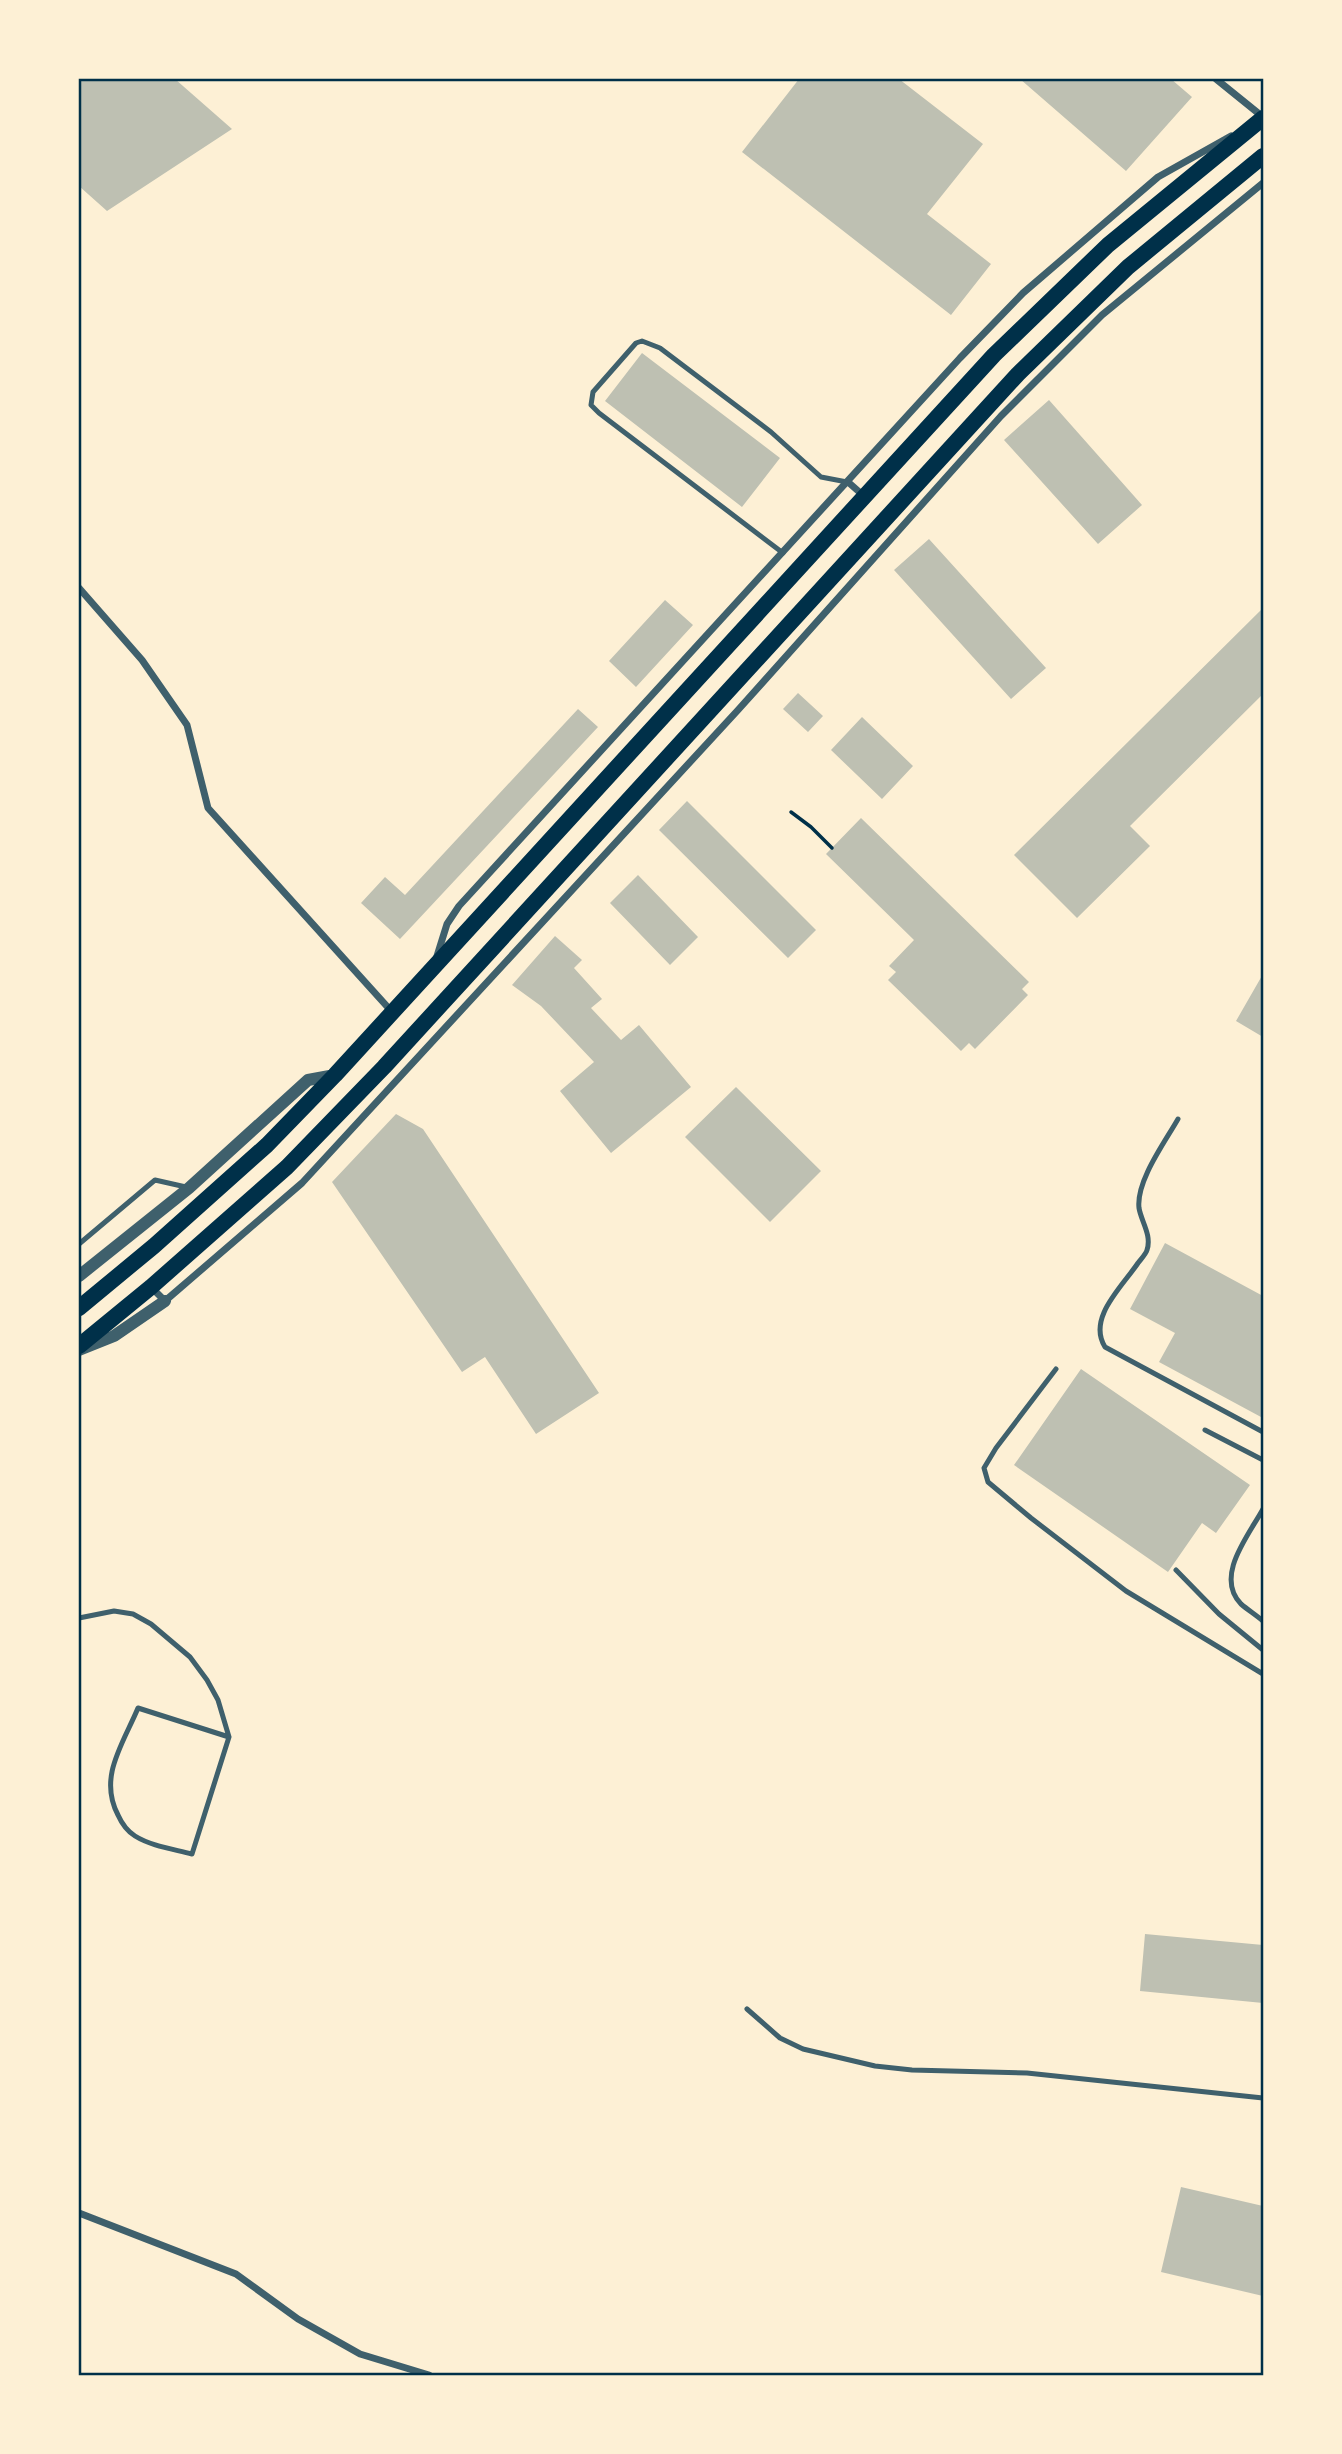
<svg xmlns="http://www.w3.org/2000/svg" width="1342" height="2454" font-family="'Sofia Sans Condensed',sans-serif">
	<rect width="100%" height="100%" fill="#fdf0d5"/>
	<path fill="#bec0b2" d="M79,79H175L232,129L107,211L79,186Z
		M799,79H899L983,144L927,214L991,264L951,315L742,152Z
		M1020,79H1171L1192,97L1126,171Z
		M642,353L780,458L742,507L605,401Z
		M1049,400L1142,505L1098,544L1004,440Z
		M929,539L1046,668L1011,699L894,570Z
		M665,600L693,625L636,687L609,661Z
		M1263,608V694L1130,826L1150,846L1077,918L1014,855Z
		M798,693L823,716L808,732L783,709Z
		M578,709L598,727L400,939L361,903L385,877L405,895Z
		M862,717L913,766L882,799L831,750Z
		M687,801L816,930L788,958L659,830Z
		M861,818L1029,982L1022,989L1028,995L975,1049L969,1043L961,1051L888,980L896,972L889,966L914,940L826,854Z
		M638,875L698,937L670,965L610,903Z
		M555,936L582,960L574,968L602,999L591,1008L621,1040L639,1025L691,1087L611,1153L560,1091L594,1062L541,1006L512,985Z
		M1263,974V1037L1236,1021Z
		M736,1087L821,1171L770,1222L685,1137Z
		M396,1114L423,1129L599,1393L536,1434L485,1357L462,1372L332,1182Z
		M1165,1243L1263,1296V1414L1261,1417L1159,1362L1175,1333L1130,1309Z
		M1081,1369L1250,1485L1216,1533L1202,1523L1168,1572L1014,1465Z
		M1145,1934L1263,1945V2003L1140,1991Z
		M1181,2187L1263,2206V2296L1161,2272Z"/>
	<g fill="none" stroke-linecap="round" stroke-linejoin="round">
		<path stroke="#003049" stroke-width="3.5" d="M791,812L811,827L832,848"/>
		<path stroke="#3f606c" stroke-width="5" d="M783,553L599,413L591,405L593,392L636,343L642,341L660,348L771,432L821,477L847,482
			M1178,1119C1165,1142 1136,1181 1139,1208C1141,1221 1152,1235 1147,1250C1146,1254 1141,1259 1138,1263C1122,1287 1087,1318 1105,1347L1263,1432
			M79,1244L155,1180L186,1187
			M1056,1369L996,1448L984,1468L988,1482L1031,1518L1126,1591L1263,1674
			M1205,1430L1263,1460
			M1263,1509C1249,1535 1214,1576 1241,1604C1248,1610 1256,1615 1263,1621
			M1176,1570L1219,1614L1263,1650
			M79,1618L114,1611L133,1614L151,1624L190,1657L207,1680L218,1700L229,1737L192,1854C173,1849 151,1846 135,1836C127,1831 122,1824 118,1815C98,1777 123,1744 138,1708L229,1737
			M747,2009L780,2038L803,2049L875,2066L912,2070L1027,2073L1263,2098"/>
		<path stroke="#3f606c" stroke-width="7" d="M1216,79L1263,117
			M848,482L865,497
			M79,588L142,660L187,725L208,808L393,1013
			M437,956L447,924L459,906L960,358L1023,293L1158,177L1231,136
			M151,1287L165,1301L302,1183L738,710L1001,416L1102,315L1263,183
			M79,2213L236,2274L298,2319L360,2354L429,2375"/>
		<path stroke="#3f606c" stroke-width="12" d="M79,1276L189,1188L308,1080L335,1075
			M79,1350L114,1336L165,1301"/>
		<path stroke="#003049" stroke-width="16" d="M79,1308L154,1246L267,1145L335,1075L994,355L1108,245L1263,118
			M79,1346L151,1287L287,1167L384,1067L1018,374L1128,267L1263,156"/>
	</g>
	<rect width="1342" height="2454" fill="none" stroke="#fdf0d5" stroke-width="161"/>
	<rect x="80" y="80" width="1182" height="2294" fill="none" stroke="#003049" stroke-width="2.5"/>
</svg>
